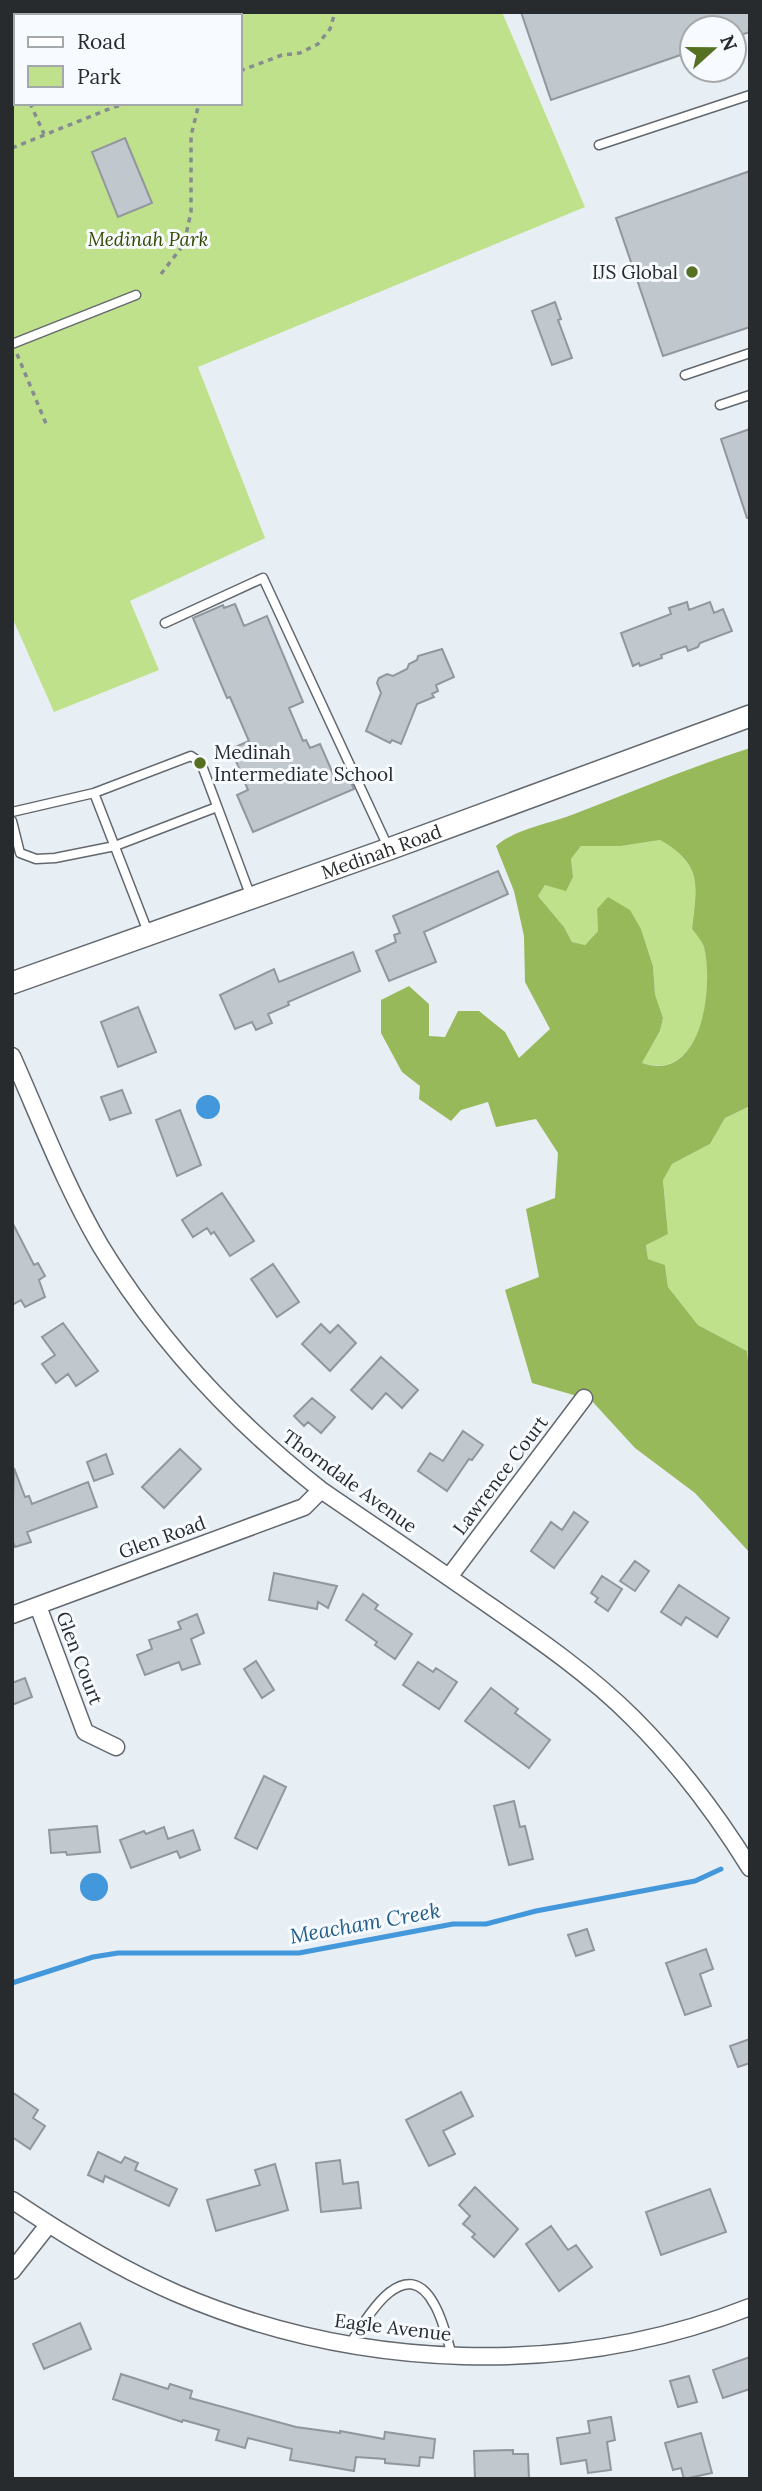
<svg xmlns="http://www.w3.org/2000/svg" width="762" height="2491" font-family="Lora,serif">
	<rect width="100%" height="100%" fill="#e7eef4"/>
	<path fill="#c0e18b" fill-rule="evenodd" d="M12,12H502L585,207L198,367L265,538L130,601L159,670L54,712L12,617ZM16,16H240V103H16Z
		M660,840C703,865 697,884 692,929C696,934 702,940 704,947C715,987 702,1083 642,1063L660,1031L663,1018L655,994L653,966L641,929L597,909L598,931L585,945L572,942L564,927L538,896L545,885L573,877L571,859L581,846H621Z
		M750,1106V1379L747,1351L698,1325L668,1287L665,1265L648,1259L646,1244L668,1234L663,1179L672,1164L710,1144L725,1118Z"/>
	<path fill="#97b95a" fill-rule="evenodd" d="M750,748V1106L725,1118L710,1144L672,1164L663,1180L668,1234L646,1245L648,1259L665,1265L668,1287L698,1325L747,1351L750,1379V1553L695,1493L635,1448L591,1400L532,1383L505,1290L539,1277L526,1209L555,1198L558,1153L536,1119L496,1127L488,1102L461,1110L451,1121L419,1099L420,1086L402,1072L381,1033V1000L409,986L429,1004V1036L445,1037L458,1011H479L505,1032L519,1058L550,1029L525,982L524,936L514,891L496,846C516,829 544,825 569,816C629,793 688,768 750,748ZM660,840C703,865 697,884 692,929C696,934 702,941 704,947C714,987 702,1084 642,1063L660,1031L663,1018L655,994L653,966L641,929L630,910L608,897L597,909L598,931L585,945L572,942L564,927L538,896L545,885L566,891L573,877L571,859L581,846H621Z"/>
	<path fill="#4397db" d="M196 1107a12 12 0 1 1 24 0a12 12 0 1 1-24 0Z
		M80 1887a14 14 0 1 1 28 0a14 14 0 1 1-28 0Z"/>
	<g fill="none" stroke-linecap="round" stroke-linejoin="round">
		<path stroke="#4397db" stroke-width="5" d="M12,1983L93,1957L118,1953H299L453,1924H486L536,1911L695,1881L721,1869"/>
	</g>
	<path fill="#c0c7cd" stroke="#91979d" stroke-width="2" d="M521,12H750V32L734,37V28H692V51L551,100Z
		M125,138L152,203L118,217L92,152Z
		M750,171V327L663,356L616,218Z
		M555,302L561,319L558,320L572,358L552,365L532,311Z
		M750,429V518H747L721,439Z
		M687,602L689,610L710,602L714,613L723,609L732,631L700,643L698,647L688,651L686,646L661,655L662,658L640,666L639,663L633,666L621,633L671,614L669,608Z
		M235,604L244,626L267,616L303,702L289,708L303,741L306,740L310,748L320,744L334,776L346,771L354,789L253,832L237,795L248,790L231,749L249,741L230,697L227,698L193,618L223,605L224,608Z
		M442,649L454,677L436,685L438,691L432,694L434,697L417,704L401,744L392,740L390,743L366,731L381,693L377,683L379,678L387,674L393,676L407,669L409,664L417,660L418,656Z
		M498,871L508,894L424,932L436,962L389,981L376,951L396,942L394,935L400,933L393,916Z
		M353,952L360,971L288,1002L289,1005L268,1014L272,1023L256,1030L252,1022L235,1029L220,995L274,969L279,982Z
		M138,1007L156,1052L118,1067L101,1022Z
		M122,1090L131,1113L110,1120L101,1097Z
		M180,1110L201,1165L177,1176L156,1120Z
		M222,1193L254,1241L230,1256L214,1232L211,1234L207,1228L193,1237L182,1220Z
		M12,1222L34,1265L38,1263L45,1276L39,1280L45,1297L25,1307L21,1300L12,1305Z
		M273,1264L299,1302L277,1317L251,1279Z
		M63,1323L98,1371L76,1386L68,1374L56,1383L42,1364L55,1355L42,1337Z
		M321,1324L330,1333L338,1325L356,1343L330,1371L302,1344Z
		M381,1357L418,1390L402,1408L386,1393L372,1409L351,1390Z
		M312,1398L335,1417L321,1433L308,1422L304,1426L294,1416Z
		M463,1431L483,1445L472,1460L469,1459L447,1491L418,1471L430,1453L443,1461Z
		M180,1449L201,1469L164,1508L142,1487Z
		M106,1454L113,1474L94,1481L87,1462Z
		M14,1468L25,1497L29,1496L32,1504L88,1482L97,1507L27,1532L31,1542L15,1547L12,1539Z
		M574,1512L588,1522L554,1568L531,1551L551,1522L562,1530Z
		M635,1561L649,1571L635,1591L620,1581Z
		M274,1573L337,1586L328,1608L318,1602L317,1609L269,1600Z
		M602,1576L622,1589L608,1611L595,1602L598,1598L591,1593Z
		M679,1585L729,1618L717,1637L686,1617L681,1625L661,1612Z
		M363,1594L378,1605L375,1609L412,1634L395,1659L375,1645L377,1642L346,1620Z
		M197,1614L204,1633L191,1639L200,1664L182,1670L179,1662L145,1675L137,1655L152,1649L149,1640L181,1629L178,1622Z
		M256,1661L274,1690L262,1698L244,1669Z
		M418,1662L433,1672L436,1668L457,1682L439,1709L403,1685Z
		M25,1678L32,1697L12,1705V1683Z
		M491,1688L518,1709L515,1713L550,1740L529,1768L465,1721Z
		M264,1776L286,1787L257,1849L235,1838Z
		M514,1801L520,1827L525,1826L533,1859L509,1865L494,1806Z
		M97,1826L100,1852L67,1855L66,1852L51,1853L49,1830Z
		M164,1827L168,1839L193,1830L200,1850L180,1858L177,1851L131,1868L120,1840L144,1831L146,1834Z
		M587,1929L594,1950L576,1956L568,1935Z
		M706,1949L713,1969L700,1974L711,2006L685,2015L666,1963Z
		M750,2039V2063L738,2067L730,2046Z
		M12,2092L38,2110L33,2118L45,2126L30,2149L12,2137Z
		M461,2092L473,2116L443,2131L455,2154L429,2166L406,2120Z
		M98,2152L121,2163L125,2157L138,2163L135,2170L177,2189L169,2206L105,2176L103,2182L88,2175Z
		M340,2160L343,2184L358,2182L361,2208L321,2212L316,2163Z
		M275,2164L288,2210L216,2231L207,2200L260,2185L255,2170Z
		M475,2187L518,2229L494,2257L472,2237L475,2234L463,2224L470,2216L459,2205Z
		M710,2189L726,2232L661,2255L646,2212Z
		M551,2226L568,2250L576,2245L592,2267L559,2291L526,2244Z
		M80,2323L91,2349L44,2369L33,2344Z
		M750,2357V2389L723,2398L713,2370Z
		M121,2374L168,2389L170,2384L192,2391L190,2398L296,2427L340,2433V2431L384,2439L385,2432L435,2439L433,2458L420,2457L419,2466L385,2463V2459L356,2457L354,2471L290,2460L292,2449L248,2438L245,2448L216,2440L219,2430L183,2420L182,2422L113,2399Z
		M689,2376L697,2402L678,2407L670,2381Z
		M611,2417L615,2440L607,2442L611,2470L588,2473L586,2460L561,2464L557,2438L590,2433L588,2421Z
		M701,2433L712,2473L684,2479L681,2468L673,2470L665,2443Z
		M513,2450V2454H528L529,2479H475L474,2451Z"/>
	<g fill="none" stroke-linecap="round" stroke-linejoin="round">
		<g stroke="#62686e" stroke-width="11">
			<path id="service" d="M599,145L750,95
				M12,344L136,295
				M685,375L750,353
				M720,405L750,395
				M165,623L263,578L389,849
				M94,793L148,932
				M12,812L94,793L191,756L201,763L251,897
				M12,821L20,853L36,859L55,858L115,846L217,807
				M350,2344C366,2318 405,2251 434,2304C443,2319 447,2339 452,2355"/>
		</g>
		<g stroke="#62686e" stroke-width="19">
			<path id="minor" d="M12,1056C40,1119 65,1185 100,1245C158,1340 233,1421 321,1490C375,1527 429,1563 483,1601C535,1637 588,1673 633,1718C678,1763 716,1813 750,1868
				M449,1577L584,1398
				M38,1606L85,1732L116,1747
				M12,1615L304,1507L321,1490
				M12,2200C64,2235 120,2269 178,2294C356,2370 568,2379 750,2307
				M12,2271L49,2224"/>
		</g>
		<g stroke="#62686e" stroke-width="24">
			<g id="secondary">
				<path id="s1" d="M12,983L389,849L750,716"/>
			</g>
		</g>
		<path stroke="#878c90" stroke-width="3.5" stroke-dasharray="5 5" stroke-linecap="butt" d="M12,64L16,72
			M240,71L282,55L300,53L318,44L330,29L335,12
			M30,103L44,134
			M12,148L114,107L130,103
			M161,274L184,244L191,212V136L199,103
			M17,354L47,426"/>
		<use href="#service" stroke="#fff" stroke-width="8"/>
		<use href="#minor" stroke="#fff" stroke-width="16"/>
		<use href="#secondary" stroke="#fff" stroke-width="21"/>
	</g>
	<g fill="#567022" stroke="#f7fbff" stroke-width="2.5">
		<circle cx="692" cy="272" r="7"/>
		<circle cx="200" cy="763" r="7"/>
	</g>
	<g text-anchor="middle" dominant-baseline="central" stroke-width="6" stroke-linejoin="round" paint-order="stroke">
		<g font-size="19" font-style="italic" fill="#354a01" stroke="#f7fbff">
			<text x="148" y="239">Medinah Park</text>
		</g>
		<g font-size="19" fill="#282b2d" stroke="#f7fbff" text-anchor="end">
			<text x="678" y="272">IJS Global</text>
			<text x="214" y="752" text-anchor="start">Medinah<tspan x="214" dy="22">Intermediate School</tspan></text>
		</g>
		<g font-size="19" fill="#282b2d" stroke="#f7fbff">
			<text stroke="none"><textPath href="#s1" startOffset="392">Medinah Road</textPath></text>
			<text transform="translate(500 1475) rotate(-53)">Lawrence Court</text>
			<text transform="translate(350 1481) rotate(36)">Thorndale Avenue</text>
			<text transform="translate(162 1537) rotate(-20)">Glen Road</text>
			<text transform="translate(80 1658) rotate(69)">Glen Court</text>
			<text transform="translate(393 2327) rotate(7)">Eagle Avenue</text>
		</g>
		<g font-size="21" font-style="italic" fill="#215c89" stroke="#f7fbff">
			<text transform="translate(365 1923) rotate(-10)">Meacham Creek</text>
		</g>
	</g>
	<rect width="762" height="2491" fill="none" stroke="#282b2d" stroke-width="28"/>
	<rect x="14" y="14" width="228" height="91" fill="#f7fbff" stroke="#a4a8ab" stroke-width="2"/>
	<rect x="28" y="37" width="35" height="10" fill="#ffffff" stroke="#a4a8ab" stroke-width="2"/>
	<text x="77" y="49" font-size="21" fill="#282b2d">Road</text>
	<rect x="28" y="66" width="35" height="21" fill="#c0e18b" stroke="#a4a8ab" stroke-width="2"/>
	<text x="77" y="84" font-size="21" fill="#282b2d">Park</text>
	<g transform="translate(713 49) rotate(69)"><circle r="33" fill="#f7fbff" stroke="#a4a8ab" stroke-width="2"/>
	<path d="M0-5L12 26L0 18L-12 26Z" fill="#567022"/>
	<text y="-10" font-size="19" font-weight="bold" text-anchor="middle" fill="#282b2d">N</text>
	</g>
</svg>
